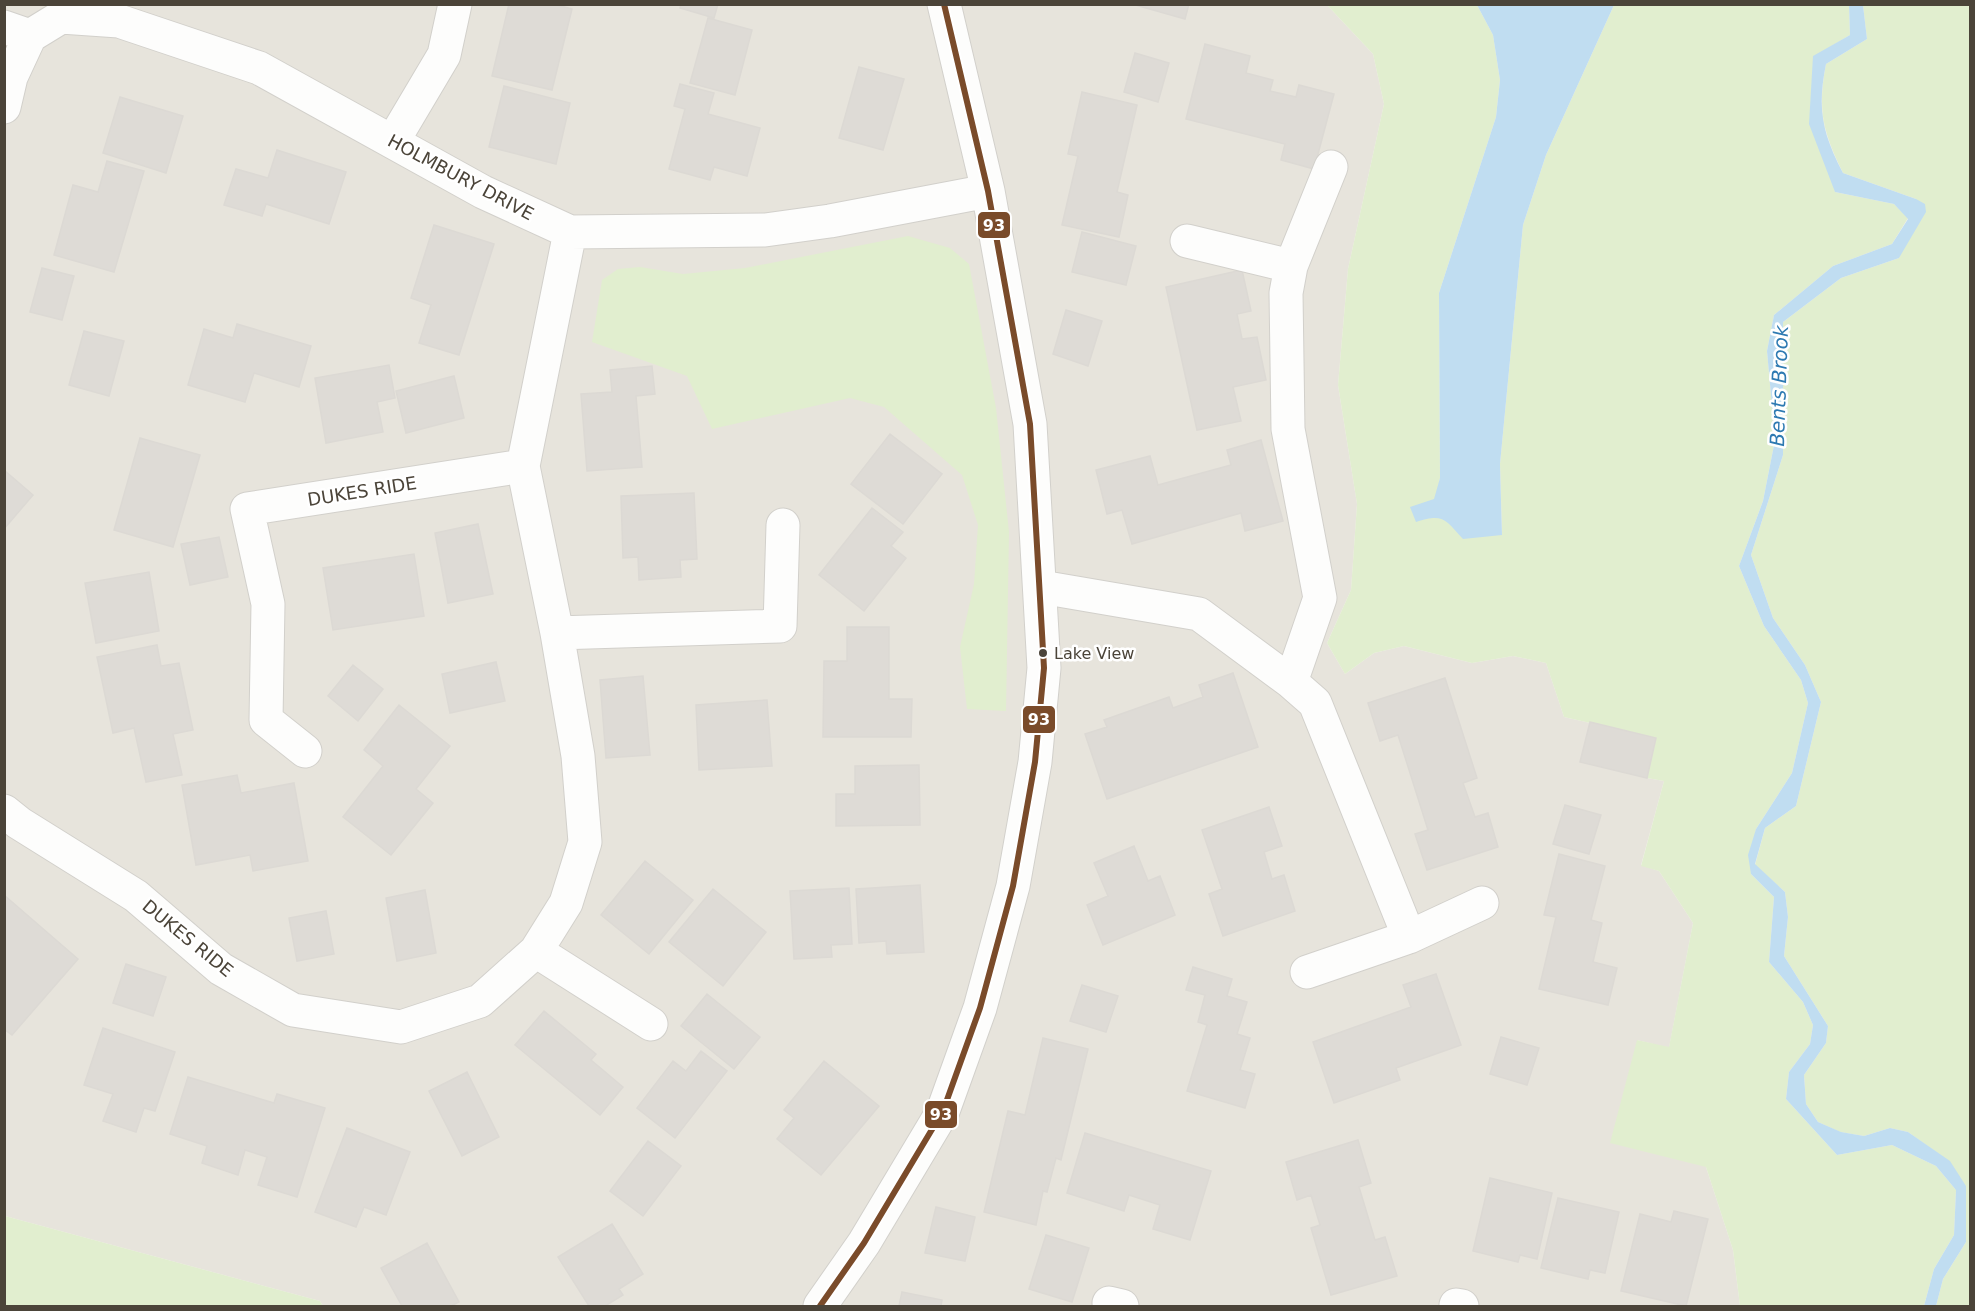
<svg xmlns="http://www.w3.org/2000/svg" width="1975" height="1311" viewBox="0 0 1975 1311" font-family="'DejaVu Sans',sans-serif">
  <rect width="100%" height="100%" fill="#f4f2ee"/>
  <path fill="#e7e4dc" d="M4 5H1327L1373 54 1384 104 1348 269 1338 385 1357 504 1351 590 1327 643 1345 674 1374 653 1404 646 1472 663 1513 656 1546 663 1564 717 1656 738 1647 778 1664 781 1641 865 1659 871 1693 923 1669 1048 1637 1040 1706 1167 1733 1250 1740 1306H323L320 1301 5 1216Z"/>
  <path fill="#e1eecf" d="M1327 5H1477L1493 35 1500 80 1496 117 1439 293 1440 478 1433 516 1502 534 1500 464 1523 225 1546 155 1614 5H1849L1850 35 1813 57 1835 192 1894 204 1908 218 1892 244 1833 266 1774 315 1767 351 1775 440 1763 501 1739 566 1764 626 1801 680 1808 703 1792 773 1756 829 1751 874 1774 897 1769 962 1803 1002 1813 1025 1810 1044 1789 1072 1786 1099 1837 1155 1892 1145 1936 1166 1956 1190 1954 1235 1934 1269 1924 1306H1740L1733 1250 1706 1167 1610 1143 1637 1040 1669 1047 1693 923 1659 871 1641 866 1664 781 1647 778 1656 738 1564 717 1546 663 1513 656 1472 663 1404 646 1374 653 1345 674 1327 643 1351 590 1357 504 1338 385 1348 269 1384 104 1373 54Z
    M1863 5H1970V1306H1936L1943 1279 1966 1242 1950 1162 1908 1132 1890 1128 1864 1136 1840 1132 1818 1122 1806 1104 1804 1075 1826 1043 1828 1026 1784 956 1788 917 1785 892 1755 865 1765 828 1796 806 1821 702 1805 665 1773 618 1751 555 1783 455V322L1841 278 1899 258 1916 199 1843 173C1823 132 1817 110 1826 64L1867 39Z
    M908 236 950 248 969 264 996 408 1009 532 1006 711 967 709 960 647 974 584 978 525 962 475 884 407 850 398 712 429 687 376 592 342 602 280 618 269 640 267 683 274 745 268Z
    M5 1216 320 1301 323 1306H5Z"/>
  <path fill="#c0ddf1" d="M1477 5H1614L1546 155 1523 225 1500 464 1502 535 1463 539C1445 519 1443 513 1416 522L1410 507 1434 499 1440 478 1439 293 1496 117 1500 80 1493 35Z
    M1849 5H1863L1867 39 1826 64C1817 109 1822 132 1843 173L1916 199 1925 204 1926 212 1899 258 1841 278 1783 322V455L1751 555 1773 618 1805 665 1821 702 1796 806 1765 828 1755 864 1785 892 1788 917 1784 956 1828 1026 1826 1043 1804 1075 1806 1104 1818 1122 1841 1132 1864 1136 1890 1128 1908 1132 1950 1161 1966 1186V1242L1943 1279 1936 1306H1924L1934 1269 1954 1235 1956 1190 1936 1166 1892 1145 1837 1155 1786 1099 1789 1072 1810 1044 1813 1025 1803 1002 1769 962 1774 897 1751 874 1748 855 1756 829 1792 773 1808 703 1801 680 1764 626 1739 566 1763 501 1775 440 1767 351 1774 315 1833 266 1892 244 1908 219 1894 204 1835 192 1809 124 1813 56 1850 35Z"/>
  <path fill="#dedbd6" stroke="#dcd9d4" stroke-width="1.5" d="M509 4H554L572 9 552 90 492 76Z
    M681 4H718L714 18 680 8Z
    M1132 4H1189L1185 19Z
    M708 18 752 30 735 95 690 83Z
    M1205 44 1250 56 1246 73 1273 80 1270 91 1296 97 1299 85 1334 94 1314 169 1281 160 1285 144 1186 119Z
    M1135 53 1169 63 1158 102 1124 92Z
    M859 67 904 79 883 150 839 138Z
    M680 84 714 93 708 114 760 128 747 176 714 167 710 180 669 169 685 109 674 106Z
    M504 86 570 103 556 164 489 147Z
    M1082 92 1137 105 1117 192 1128 195 1119 237 1062 225 1078 156 1068 154Z
    M120 97 183 116 166 173 103 153Z
    M277 150 346 172 329 224 266 204 262 216 224 205 236 169 268 178Z
    M107 161 144 171 114 272 54 255 73 185 98 192Z
    M434 225 494 244 459 355 419 343 431 305 411 298Z
    M1082 232 1136 246 1126 285 1072 272Z
    M42 268 74 276 62 320 30 312Z
    M1242 270 1251 311 1237 314 1242 339 1257 337 1266 380 1233 387 1241 421 1197 430 1166 287Z
    M1066 310 1102 321 1088 366 1053 354Z
    M237 324 311 346 299 387 254 373 245 402 188 385 204 329 233 338Z
    M84 331 124 341 109 396 69 385Z
    M389 365 395 398 377 402 383 432 326 443 315 378Z
    M652 366 655 394 636 396 642 467 587 471 581 394 612 392 610 370Z
    M454 376 464 418 406 433 396 391Z
    M890 434 942 474 903 524 851 484Z
    M140 438 200 455 173 547 114 530Z
    M1261 440 1283 521 1245 531 1241 513 1132 544 1122 510 1107 514 1096 470 1150 456 1158 485 1231 465 1227 450Z
    M4 470 33 495 4 529Z
    M694 493 697 559 680 560 681 577 639 580 638 557 623 558 621 496Z
    M872 508 903 532 891 546 906 558 864 611 819 575Z
    M478 524 493 594 448 603 435 533Z
    M219 537 228 577 190 585 181 544Z
    M414 554 424 616 333 630 323 568Z
    M149 572 159 631 96 643 85 583Z
    M847 627H889V699H912L911 737H823L824 661H847Z
    M157 645 161 666 179 663 193 730 173 734 182 775 146 782 134 728 113 733 97 657Z
    M496 662 505 701 450 713 442 674Z
    M353 665 383 689 358 721 328 696Z
    M1233 673 1258 747 1107 799 1085 734 1107 727 1104 720 1169 697 1173 708 1203 697 1199 685Z
    M643 676 650 755 606 758 600 680Z
    M1445 678 1477 778 1463 783 1475 817 1488 813 1498 847 1427 870 1415 834 1428 830 1398 735 1380 741 1368 703Z
    M767 700 772 766 699 770 696 705Z
    M399 705 450 746 416 789 433 803 391 855 343 817 383 766 364 750Z
    M1590 722 1656 738 1647 778 1580 762Z
    M919 765 920 825 836 826V794H855V766Z
    M237 775 241 793 294 783 308 861 253 871 250 855 196 865 182 785Z
    M1565 805 1601 815 1589 854 1553 844Z
    M1269 807 1282 846 1264 852 1272 879 1284 875 1295 911 1223 936 1209 894 1222 889 1202 830Z
    M1134 846 1148 881 1160 876 1175 915 1103 945 1087 905 1108 896 1094 863Z
    M1559 854 1605 866 1591 920 1602 923 1593 962 1617 968 1608 1005 1539 989 1556 917 1544 915Z
    M645 861 693 900 649 954 601 915Z
    M920 885 924 952 887 954 886 941 859 943 856 889Z
    M849 888 852 944 831 945 832 957 794 959 790 891Z
    M713 889 766 932 723 986 669 942Z
    M425 890 436 953 397 961 386 898Z
    M4 895 78 959 12 1035 4 1029Z
    M326 911 334 954 297 961 289 918Z
    M126 964 166 977 153 1016 113 1003Z
    M1193 967 1232 979 1227 996 1247 1002 1237 1034 1250 1038 1240 1070 1255 1074 1245 1108 1187 1091 1207 1025 1198 1022 1205 995 1186 990Z
    M1436 974 1461 1045 1396 1068 1400 1080 1334 1103 1313 1042 1411 1007 1403 985Z
    M1082 985 1118 996 1106 1032 1070 1021Z
    M707 994 760 1037 734 1069 681 1026Z
    M544 1011 596 1054 591 1060 623 1087 600 1115 515 1045Z
    M103 1028 175 1052 155 1111 144 1108 136 1132 103 1121 113 1094 84 1085Z
    M1501 1037 1539 1048 1527 1085 1490 1074Z
    M1043 1038 1088 1049 1061 1160 1056 1158 1047 1192 1043 1191 1036 1225 984 1212 1008 1111 1025 1115Z
    M701 1051 727 1071 675 1138 637 1108 673 1061 686 1071Z
    M824 1061 879 1106 821 1175 777 1139 794 1118 784 1110Z
    M467 1072 499 1137 462 1156 429 1091Z
    M188 1077 274 1103 277 1094 325 1108 297 1197 258 1185 267 1157 245 1150 238 1175 202 1163 207 1146 170 1134Z
    M347 1128 410 1152 386 1215 364 1207 356 1227 315 1212Z
    M1085 1133 1211 1171 1190 1240 1153 1229 1160 1205 1129 1195 1124 1211 1067 1193Z
    M1358 1140 1371 1183 1359 1187 1375 1240 1385 1237 1397 1276 1331 1295 1311 1228 1320 1225 1311 1195 1297 1200 1286 1162Z
    M648 1141 681 1166 643 1216 610 1191Z
    M1490 1178 1552 1193 1537 1259 1520 1255 1518 1262 1473 1251Z
    M1558 1198 1619 1212 1605 1273 1590 1270 1588 1279 1541 1268Z
    M936 1207 975 1217 965 1261 925 1253Z
    M1674 1211 1708 1219 1686 1306 1621 1291 1640 1214 1671 1222Z
    M612 1224 643 1274 619 1289 623 1295 605 1306H589L558 1257Z
    M1046 1235 1089 1248 1072 1302 1029 1289Z
    M427 1243 459 1302 451 1306H402L381 1268Z
    M902 1292 942 1300 941 1306H899Z"/>
  <g fill="none" stroke-linecap="round" stroke-linejoin="round">
    <g stroke="#d2d0cb" stroke-width="35">
      <path id="minor" d="M4 27 30 36 61 17 119 21 259 68 483 192 570 232 765 230 830 221 988 191
        M4 107 11 77 30 36
        M393 141 444 55 455 4
        M1187 241 1291 266 1286 293 1288 429 1320 598 1291 682 1315 703 1409 937 1307 972
        M1291 266 1331 167
        M1041 587 1199 614 1291 682
        M557 633 780 626 783 525
        M305 751 266 720 268 604 247 509 523 466
        M4 811 19 823 136 896 221 969 293 1010 401 1027 480 1001 536 951 566 903 585 842 578 756 557 633 523 466 570 232
        M1409 937 1482 903
        M536 951 651 1024
        M1109 1303 1122 1306
        M1456 1305 1462 1306
        M820 1306 864 1243 943 1111 980 1008 1013 886 1035 762 1044 668 1030 424 988 191 944 4"/>
    </g>
    <use href="#minor" stroke="#fdfdfc" stroke-width="33"/>
    <g stroke="#fff" stroke-width="10">
      <path id="bus-1" d="M820 1306 864 1243 943 1111 980 1008 1013 886 1035 762 1044 668 1030 424 988 191 944 4"/>
    </g>
    <use href="#bus-1" stroke="#7a4b2a" stroke-width="6"/>
  </g>
  <circle fill="#4b4439" stroke="#fff" stroke-width="2" cx="1043" cy="653" r="5"/>
  <g text-anchor="middle" dominant-baseline="central" stroke-width="5" stroke-linejoin="round" paint-order="stroke">
    <g font-size="16" fill="#4b4439" stroke="#fff" text-anchor="start">
      <text x="1054" y="653">Lake View</text>
    </g>
    <g font-size="18" fill="#4b4439" stroke="#fff">
      <text transform="translate(461 177) rotate(28)">HOLMBURY DRIVE</text>
      <text transform="translate(362 491) rotate(-9)">DUKES RIDE</text>
      <text transform="translate(188 938) rotate(39)">DUKES RIDE</text>
    </g>
    <g font-size="20" font-style="italic" fill="#2e7ab2" stroke="#fff">
      <text transform="translate(1779 386) rotate(-88)">Bents Brook</text>
    </g>
  </g>
  <g stroke="#fff" stroke-width="2">
    <rect x="977" y="211" width="34" height="28" rx="6" fill="#7a4b2a"/>
    <rect x="1022" y="705" width="34" height="29" rx="6" fill="#7a4b2a"/>
    <rect x="924" y="1100" width="34" height="29" rx="6" fill="#7a4b2a"/>
  </g>
  <g font-size="16" text-anchor="middle" font-weight="bold" fill="#fff">
    <text x="994" y="231">93</text>
    <text x="1039" y="725">93</text>
    <text x="941" y="1120">93</text>
  </g>
  <rect width="1975" height="1311" fill="none" stroke="#4b4439" stroke-width="12"/>
</svg>
